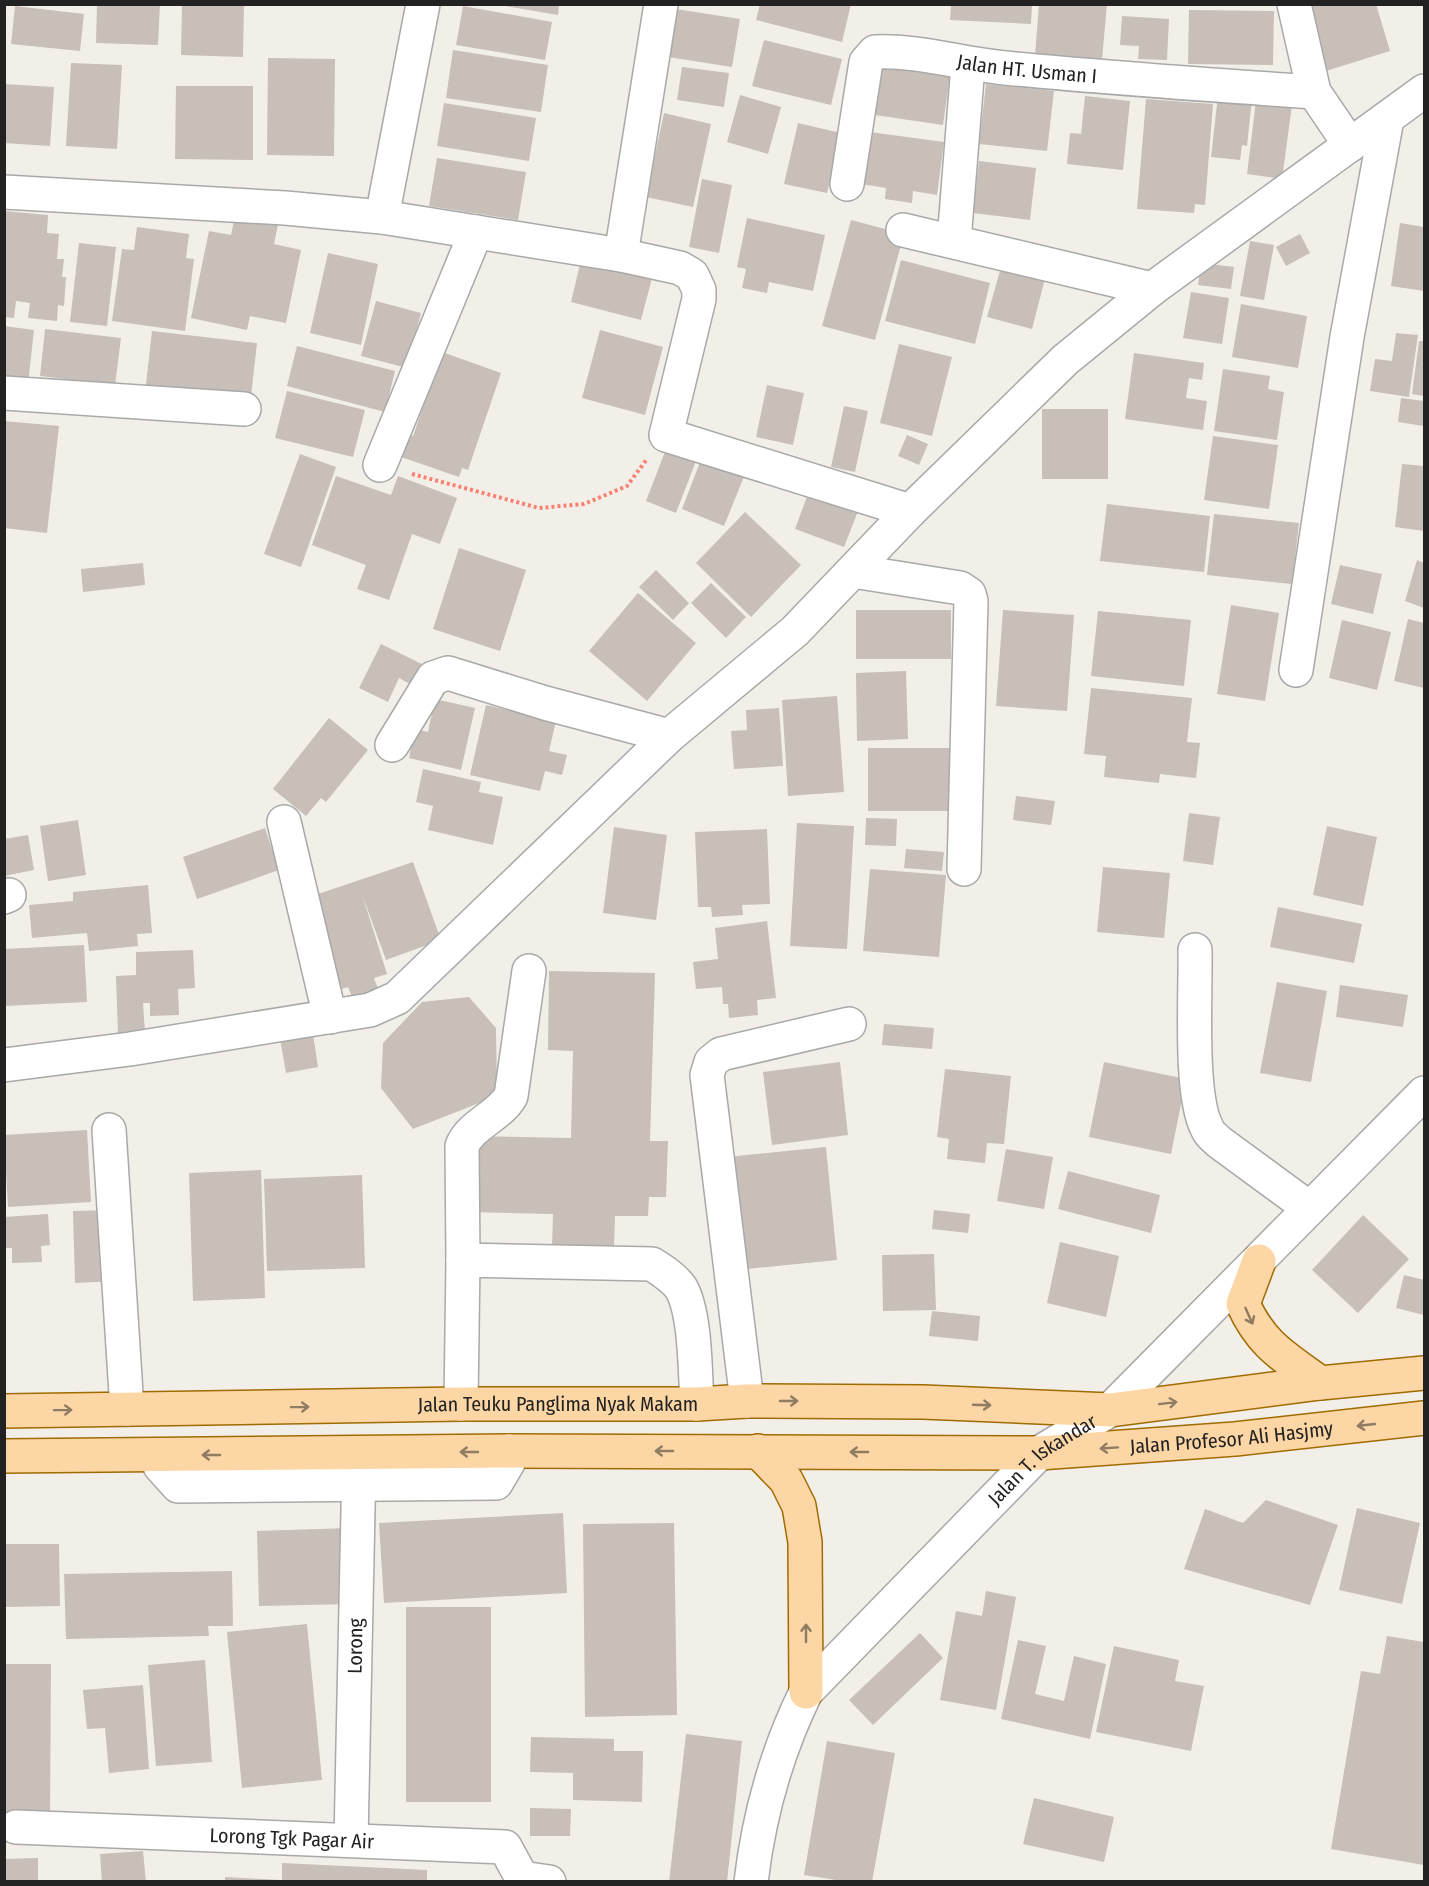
<svg xmlns="http://www.w3.org/2000/svg" width="1429" height="1886" viewBox="0 0 1429 1886" font-family="'Fira Sans Condensed',sans-serif">
  <rect width="100%" height="100%" fill="#f2efe9"/>
  <path fill="#c7bfb8" d="M97 4H160L158 45 96 43Z
    M182 4H244L243 57 181 55Z
    M494 4H559L558 15Z
    M760 4H851L842 42 756 20Z
    M1039 4H1107L1102 60 1035 55Z
    M1305 4H1376L1390 51 1326 71Z
    M951 5H1032L1031 24 950 20Z
    M15 6 84 14 80 51 11 44Z
    M463 6 552 22 545 60 456 45Z
    M676 9 740 19 732 67 668 57Z
    M1189 10 1274 11 1273 65 1188 64Z
    M1122 16 1169 19 1167 60 1138 59 1139 46 1120 45Z
    M764 40 842 59 831 105 752 86Z
    M453 50 548 65 541 112 446 98Z
    M268 58 335 59 334 156 267 155Z
    M71 63 122 65 117 149 66 146Z
    M875 64 950 75 943 125 868 114Z
    M682 67 729 73 724 107 677 100Z
    M4 84 54 87 50 146 4 143Z
    M986 84 1054 91 1047 151 979 144Z
    M176 86H253V160L175 159Z
    M740 95 781 107 768 154 727 142Z
    M1218 95 1252 99 1247 146 1242 145 1240 160 1211 157Z
    M1085 96 1130 101 1123 170 1067 164 1070 133 1081 134Z
    M1146 99 1213 104 1205 205 1195 204 1194 213 1137 209Z
    M1256 101 1292 105 1282 179 1247 174Z
    M444 103 536 118 529 161 437 146Z
    M664 113 711 124 693 207 646 197Z
    M798 123 841 133 827 193 784 184Z
    M862 131 944 142 937 195 913 191 912 203 885 199 886 188 855 183Z
    M437 158 526 172 518 220 429 206Z
    M979 161 1036 168 1030 220 973 213Z
    M702 179 732 185 719 253 689 247Z
    M4 211 48 215 47 233 59 234 57 259H64L62 277H66L64 306 58 305 57 321 28 318 30 303 16 301 14 318 4 317Z
    M235 216 278 224 274 244 301 250 286 323 250 316 247 330 191 318 209 231 231 235Z
    M747 218 825 235 813 291 769 282 767 293 742 288 746 269 737 267Z
    M851 220 904 234 875 340 822 326Z
    M1400 223 1424 227V291L1391 286Z
    M137 227 189 234 186 258 194 259 185 331 112 321 122 249 134 250Z
    M1300 234 1310 253 1286 266 1276 247Z
    M1250 241 1274 245 1264 300 1240 296Z
    M79 243 116 247 107 326 70 322Z
    M328 253 378 264 361 345 310 333Z
    M581 260 652 278 641 320 571 302Z
    M901 260 990 283 975 344 885 321Z
    M1003 260 1047 271 1032 329 987 317Z
    M1201 263 1234 267 1231 289 1198 285Z
    M1191 292 1229 298 1222 344 1183 338Z
    M376 301 421 313 407 368 361 356Z
    M1241 304 1307 316 1298 368 1232 357Z
    M4 326 34 330 28 384 4 382Z
    M45 329 121 338 115 385 40 376Z
    M600 330 663 347 645 415 582 398Z
    M152 331 257 343 250 405 145 393Z
    M1396 333 1418 335 1409 397 1370 391 1375 359 1392 361Z
    M1419 341H1424V396L1412 394Z
    M899 344 952 357 932 436 880 423Z
    M297 346 395 371 385 412 287 386Z
    M442 352 501 373 468 470 462 468 459 477 401 457 409 435 413 436Z
    M1134 353 1204 363 1202 380 1189 378 1186 398 1207 401 1203 430 1125 419Z
    M1223 369 1270 376 1268 389 1284 392 1277 440 1214 431Z
    M767 385 804 393 793 445 756 437Z
    M287 391 365 410 353 457 275 438Z
    M1401 398 1424 401V426L1398 422Z
    M844 406 868 411 855 472 831 467Z
    M1042 409H1108V479H1042Z
    M4 421 59 426 47 533 4 528Z
    M907 435 928 444 919 465 898 456Z
    M1213 436 1278 445 1269 509 1204 500Z
    M666 449 696 461 676 513 646 501Z
    M300 454 336 467 301 567 264 554Z
    M702 457 745 474 724 526 682 509Z
    M1402 464 1424 466V531L1395 527Z
    M336 476 391 495 398 476 457 498 440 544 412 534 389 600 357 589 366 565 312 545Z
    M812 483 862 501 844 547 795 529Z
    M1107 504 1210 516 1204 572 1100 561Z
    M745 512 801 565 751 617 696 563Z
    M1214 514 1299 523 1292 584 1207 575Z
    M459 548 526 570 500 651 433 629Z
    M1417 560 1424 563V608L1405 601Z
    M143 563 145 585 83 592 81 569Z
    M1340 565 1382 574 1373 614 1331 604Z
    M656 570 689 603 673 620 639 587Z
    M711 583 746 617 726 638 691 603Z
    M638 593 696 643 647 701 589 651Z
    M1231 605 1279 613 1265 701 1217 694Z
    M856 610H951V659H856Z
    M1003 610 1074 615 1067 711 996 706Z
    M1098 611 1191 620 1184 686 1091 676Z
    M1408 619 1424 623V688L1394 681Z
    M1342 620 1391 632 1377 690 1329 678Z
    M381 644 422 664 412 685 399 678 388 702 359 688Z
    M906 671 908 739 857 741 856 673Z
    M1091 688 1192 698 1187 742 1200 743 1196 778 1160 774 1159 783 1104 777 1106 756 1084 754Z
    M837 696 844 792 788 796 782 700Z
    M435 699 475 708 461 770 409 758 415 729 428 732Z
    M486 705 556 721 549 751 567 755 562 775 545 771 540 791 470 775Z
    M779 708 783 766 734 769 731 731 747 730 746 710Z
    M329 718 368 750 326 802 321 798 306 816 273 789Z
    M868 748H950V811H868Z
    M423 769 481 782 479 792 503 797 493 845 428 830 433 806 416 802Z
    M1016 796 1055 801 1051 825 1013 820Z
    M1189 813 1220 817 1213 865 1183 861Z
    M866 818 897 819 896 846 865 845Z
    M78 820 86 875 48 881 40 826Z
    M797 823 854 826 847 949 790 946Z
    M1327 826 1377 837 1363 906 1313 895Z
    M614 827 667 835 656 920 603 913Z
    M265 828 279 870 197 899 183 857Z
    M767 829 770 904 742 905 743 915 712 917 711 907H698L695 832Z
    M28 835 34 870 4 876V839Z
    M906 849 944 852 942 871 904 868Z
    M413 862 441 940 386 960 362 894 387 974 374 978 378 989 352 997 348 987 342 989 312 896Z
    M1103 867 1170 873 1164 938 1097 932Z
    M870 869 946 875 939 957 863 951Z
    M148 885 152 933 137 934 138 946 89 951 87 933 32 938 29 905 73 901V892Z
    M1278 907 1362 924 1354 963 1270 947Z
    M767 921 776 998 757 1000 758 1015 729 1018 728 1004H723L722 987 696 989 693 962 718 959 715 928Z
    M84 945 87 1002 4 1006V949Z
    M193 950 195 988 178 989 179 1015 150 1016V1003H143L145 1033 118 1034 116 976 136 975V952Z
    M549 971 655 973 650 1141H668L666 1197H649L648 1216H615L614 1247 552 1246 553 1214 468 1212 470 1136 571 1138 573 1051 548 1050Z
    M1277 982 1327 991 1311 1082 1260 1073Z
    M1340 985 1408 995 1403 1027 1336 1017Z
    M469 997 496 1028 497 1096 413 1129 381 1088 383 1043 422 1002Z
    M311 1021 318 1067 286 1073 278 1027Z
    M884 1024 934 1028 932 1049 882 1045Z
    M840 1062 848 1135 772 1145 763 1072Z
    M1104 1062 1186 1079 1171 1154 1089 1137Z
    M945 1069 1011 1076 1004 1144 987 1143 985 1163 947 1159 949 1139 937 1137Z
    M87 1130 91 1202 8 1207 4 1135Z
    M826 1147 837 1260 737 1270 727 1157Z
    M1006 1149 1053 1157 1044 1209 997 1201Z
    M261 1170 265 1298 193 1301 189 1173Z
    M1068 1171 1160 1195 1151 1233 1058 1209Z
    M362 1175 365 1268 267 1271 264 1179Z
    M115 1210 117 1281 75 1283 73 1211Z
    M934 1210 970 1214 968 1233 932 1229Z
    M48 1214 50 1245 41 1246 42 1262 12 1263V1248H4V1217Z
    M1363 1215 1409 1259 1358 1313 1312 1270Z
    M1060 1242 1119 1256 1106 1317 1047 1303Z
    M934 1254 936 1310 883 1311 882 1255Z
    M1404 1275 1424 1280V1315L1396 1308Z
    M932 1311 980 1316 978 1341 929 1336Z
    M1266 1500 1338 1525 1310 1605 1184 1569 1205 1509 1243 1523Z
    M1357 1508 1420 1523 1402 1604 1339 1590Z
    M563 1513 567 1593 384 1603 379 1523Z
    M674 1523 677 1715 585 1717 583 1524Z
    M350 1528 352 1604 259 1606 257 1531Z
    M6 1544H59L60 1606 6 1607Z
    M232 1571 233 1626H208L209 1636 66 1639 64 1574Z
    M986 1591 1016 1597 996 1710 940 1700 956 1611 982 1616Z
    M406 1607H491V1802H406Z
    M307 1624 322 1780 242 1788 227 1632Z
    M920 1633 943 1658 873 1725 849 1700Z
    M1387 1636 1424 1642V1865L1331 1849 1361 1671 1380 1674Z
    M1018 1640 1046 1646 1035 1694 1064 1701 1074 1656 1106 1664 1090 1739 1001 1719Z
    M1114 1646 1179 1660 1175 1681 1204 1686 1191 1751 1096 1732Z
    M205 1660 212 1762 156 1766 148 1665Z
    M4 1664H51L50 1822H4Z
    M143 1685 149 1769 109 1773 105 1728 87 1729 83 1690Z
    M686 1734 742 1741 727 1882H669Z
    M531 1737 614 1739V1751H643L642 1802 573 1800V1773L530 1772Z
    M827 1741 895 1753 872 1882H849L804 1875Z
    M1034 1798 1114 1817 1104 1862 1023 1844Z
    M530 1808 571 1809 570 1836H530Z
    M143 1851 146 1882H102L100 1854Z
    M38 1858V1882H4V1859Z
    M282 1863 427 1870V1882H282Z
    M225 1877 280 1880V1882H225Z"/>
  <g fill="none" stroke-linecap="round" stroke-linejoin="round">
    <g stroke="#a9a9a9" stroke-width="36">
      <g id="minor">
        <path d="M1294 4 1314 92 1350 145"/>
        <path id="s1" d="M847 184 866 62 875 52C916 50 963 64 1005 68 1108 78 1211 85 1314 92"/>
        <path d="M4 192 285 208 382 217 476 232 621 255 680 268 692 275 699 290V299L666 435 910 511"/>
        <path d="M382 217 423 4"/>
        <path d="M903 230 1152 289"/>
        <path d="M954 241 968 65"/>
        <path d="M621 255 661 4"/>
        <path d="M4 393 244 409"/>
        <path d="M380 465 476 232"/>
        <path d="M853 571 960 588 969 594 971 601 964 869"/>
        <path d="M1296 670 1347 337 1387 119"/>
        <path d="M392 745 433 678 448 673 545 703 669 736"/>
        <path d="M284 822 330 1017"/>
        <path d="M4 897 9 895"/>
        <path d="M1195 950C1196 991 1189 1095 1207 1128 1209 1134 1215 1138 1219 1142L1309 1208"/>
        <path d="M4 1065 130 1049 370 1010 397 998 669 736 795 631 910 511 1065 360 1152 289 1424 91"/>
        <path d="M109 1130 127 1409"/>
        <path d="M463 1260 462 1146C471 1124 499 1117 511 1096L529 971"/>
        <path d="M747 1401 707 1075 711 1062 721 1054 849 1024"/>
        <path d="M461 1404 463 1260 652 1264C663 1271 674 1278 681 1288 696 1314 695 1374 697 1404"/>
        <path d="M160 1455V1466L178 1486 496 1483 509 1461V1451"/>
        <path id="s2" d="M16 1827 505 1847 522 1878 549 1882"/>
        <path id="s3" d="M351 1840 359 1463"/>
        <path id="s4" d="M751 1882C759 1814 776 1753 806 1692L1039 1453 1110 1410 1424 1093"/>
      </g>
    </g>
    <g stroke="#a06b00" stroke-width="36">
      <g id="major">
        <path d="M1259 1261 1243 1304C1262 1346 1285 1357 1320 1383"/>
        <path id="s5" d="M4 1411 461 1404H697L747 1401 923 1402 1110 1410 1320 1383 1424 1373"/>
        <path d="M758 1451 786 1480 799 1506 805 1542 806 1692"/>
        <path id="s6" d="M4 1456 509 1451 1039 1453 1235 1439 1424 1418"/>
      </g>
    </g>
    <path stroke="#fa8072" stroke-width="4" stroke-dasharray="3 3" stroke-linecap="butt" d="M412 474 539 508 584 504 627 486 647 459"/>
    <use href="#minor" stroke="#fff" stroke-width="33"/>
    <use href="#major" stroke="#fcd6a4" stroke-width="33"/>
  </g>
  <defs><path id="oneway-shaft" d="M-6 0H5M1.5-3L5.5 0L1.5 3" fill="none" stroke-width="1.6" stroke-linecap="round" stroke-linejoin="round" transform="scale(1.5)"/></defs>
  <g stroke="#8f7c63">
    <use href="#oneway-shaft" transform="translate(1249 1316) rotate(66)"/>
    <use href="#oneway-shaft" transform="translate(789 1401)"/>
    <use href="#oneway-shaft" transform="translate(1168 1403) rotate(-7)"/>
    <use href="#oneway-shaft" transform="translate(982 1405) rotate(2)"/>
    <use href="#oneway-shaft" transform="translate(300 1407) rotate(-1)"/>
    <use href="#oneway-shaft" transform="translate(63 1410) rotate(-1)"/>
    <use href="#oneway-shaft" transform="translate(1366 1425) rotate(174)"/>
    <use href="#oneway-shaft" transform="translate(1109 1448) rotate(176)"/>
    <use href="#oneway-shaft" transform="translate(664 1451) rotate(180)"/>
    <use href="#oneway-shaft" transform="translate(469 1452) rotate(180)"/>
    <use href="#oneway-shaft" transform="translate(859 1452) rotate(-180)"/>
    <use href="#oneway-shaft" transform="translate(211 1455) rotate(180)"/>
    <use href="#oneway-shaft" transform="translate(806 1633) rotate(-90)"/>
  </g>
  <g text-anchor="middle" dominant-baseline="central" stroke-width="5" stroke-linejoin="round" paint-order="stroke">
    <g font-size="20" fill="#222" stroke="#fff">
      <text stroke="none"><textPath href="#s1" startOffset="290">Jalan HT. Usman I</textPath></text>
      <text stroke="none"><textPath href="#s5" startOffset="554">Jalan Teuku Panglima Nyak Makam</textPath></text>
      <text stroke="none"><textPath href="#s6" startOffset="1228">Jalan Profesor Ali Hasjmy</textPath></text>
      <text stroke="none"><textPath href="#s4" startOffset="531">Jalan T. Iskandar</textPath></text>
      <text stroke="none"><textPath href="#s3" startOffset="194">Lorong</textPath></text>
      <text stroke="none"><textPath href="#s2" startOffset="276">Lorong Tgk Pagar Air</textPath></text>
    </g>
  </g>
  <rect width="1429" height="1886" fill="none" stroke="#222222" stroke-width="12"/>
</svg>
